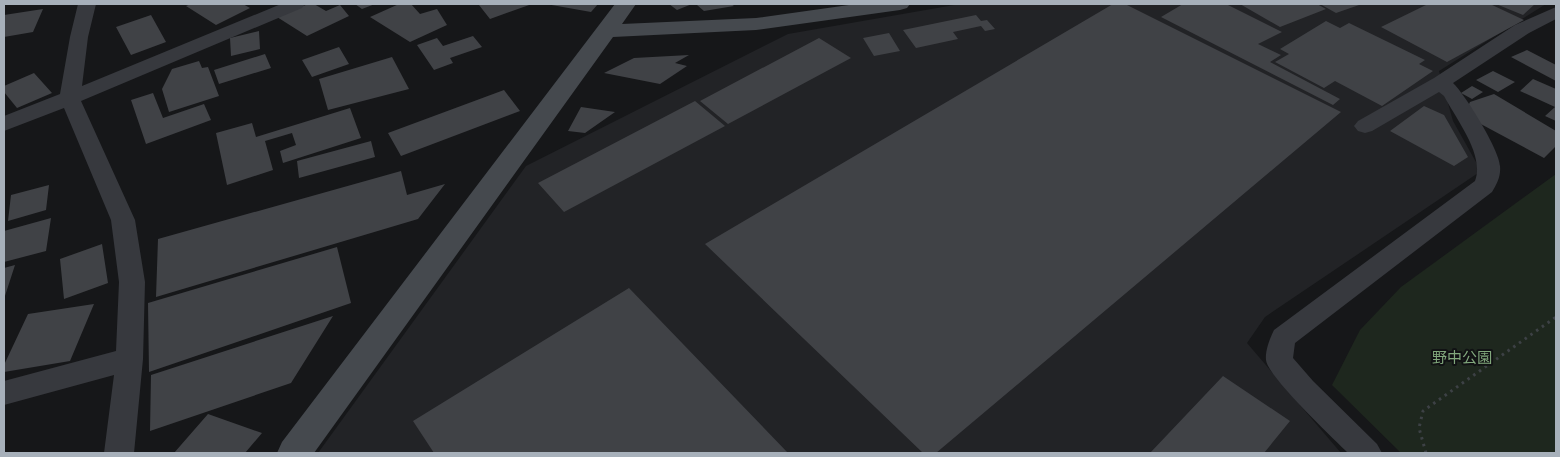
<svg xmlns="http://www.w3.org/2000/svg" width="1560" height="457" viewBox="0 0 1560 457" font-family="'Sofia Sans Condensed','Noto Sans JP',sans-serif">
  <rect width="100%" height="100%" fill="#161719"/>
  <path fill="#222326" d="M960 4H1546L1439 71 1453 121 1481 171 1265 317 1247 343 1341 453H318L526 166 788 34Z"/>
  <path fill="#1e271e" d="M1556 174V453H1401L1332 385 1360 330 1401 287Z"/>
  <path fill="#404246" d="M191 4H243L250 8 216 25 186 6Z
    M308 4H314L326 11 340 5 349 16 307 36 277 17Z
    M355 4H375L362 9Z
    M399 4H411L420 14 437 9 447 25 410 42 370 17Z
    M484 4H532L490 19 479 5Z
    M546 4H598L591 12Z
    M669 4H692L677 10Z
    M700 4H731L734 6 704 11 697 5Z
    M1113 4H1125L1341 112 936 453H923L705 244Z
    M1183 4H1226L1282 32 1258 44 1281 55 1270 62 1340 99 1333 105 1161 17Z
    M1240 4H1317L1326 9 1280 27Z
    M1320 4H1362L1336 13Z
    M1428 4H1490L1524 20 1447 62 1381 27Z
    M1496 4H1535L1523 15Z
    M43 9 33 32 4 37V15Z
    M151 15 166 42 131 55 116 27Z
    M976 15 981 21 987 20 995 29 985 31 981 26 953 32 958 39 916 48 903 30Z
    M1326 21 1340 28 1349 23 1425 60 1419 64 1433 71 1382 106 1335 81 1324 88 1275 62 1289 54 1280 49Z
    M259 31 260 49 231 56 230 38Z
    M889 33 900 51 874 56 863 38Z
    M473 36 482 47 450 58 453 63 434 70 417 45 437 38 443 46Z
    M819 38 851 58 728 124 700 101Z
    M339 47 349 64 312 77 302 60Z
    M1527 50 1556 65V81L1511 57Z
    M265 54 271 68 219 84 214 70Z
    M689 55 675 63 687 66 660 84 604 73 634 58Z
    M392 57 409 89 328 110 319 79Z
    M199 61 202 68 208 67 219 96 169 112 162 89 172 69Z
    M1493 71 1515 82 1498 92 1476 80Z
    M34 73 52 93 17 108 4 92V86Z
    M1533 79 1556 89V121L1545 116 1555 107 1520 91Z
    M1472 86 1483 92 1472 99 1461 93Z
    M504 90 520 111 401 156 388 133Z
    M153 93 163 118 204 104 211 120 146 144 131 100Z
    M1494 94 1556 131V146L1544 158 1464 115 1470 102Z
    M695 101 725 126 564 212 538 183Z
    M1424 106 1444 115 1468 157 1454 166 1390 131Z
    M581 107 615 112 585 133 568 131Z
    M350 108 361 138 283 163 280 151 296 145 292 133 265 141 273 170 227 185 216 133 252 123 256 137Z
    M371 141 375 157 299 178 297 161Z
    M401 171 407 195 445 184 418 219 156 297 158 239Z
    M49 185 46 210 8 221 11 195Z
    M51 218 46 251 4 262V231Z
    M102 244 108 283 64 299 60 259Z
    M337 247 351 303 149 372 148 303Z
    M15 265 4 299V268Z
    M629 288 788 453H434L413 421Z
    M94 304 70 361 4 372V365L28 314Z
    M333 316 291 383 150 431 151 375Z
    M1223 376 1290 421 1264 453H1150Z
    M208 414 262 433 245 453H174Z"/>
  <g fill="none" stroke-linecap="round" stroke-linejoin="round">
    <path stroke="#3d4145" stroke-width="3" stroke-dasharray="2.5 4.5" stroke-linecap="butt" d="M1426 453 1419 428 1423 411 1556 317"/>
    <path fill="#37393e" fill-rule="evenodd" d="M78 4H96L88 37 82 86 281 4H305L302 8 81 101 135 220 145 282 143 359 134 453H104L114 375 4 405V381L116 351 119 282 111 220 64 108 4 131V116L60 94 70 37Z
      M1556 7V19L1529 33 1453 83C1465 94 1500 151 1500 166 1501 176 1497 184 1492 192L1295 343 1293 358 1313 381 1377 444 1382 453H1348C1334 439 1267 376 1266 360 1265 351 1270 338 1274 330L1475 181C1485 155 1456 119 1444 96L1439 92 1372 131 1365 133 1358 131 1354 126 1358 121 1434 78 1515 25Z"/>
    <path fill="#45494e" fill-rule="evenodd" d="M615 4H636L622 24 756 18 856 4H910L907 8 900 10 756 30 613 37 314 453H277L282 442Z"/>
  </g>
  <g text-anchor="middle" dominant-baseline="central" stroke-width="4" stroke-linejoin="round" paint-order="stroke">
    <g font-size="15" fill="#81a77c" stroke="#111214">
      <text x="1462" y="358">野中公園</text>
    </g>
  </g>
  <rect width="1560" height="457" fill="none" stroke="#a7b0ba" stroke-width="10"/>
</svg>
